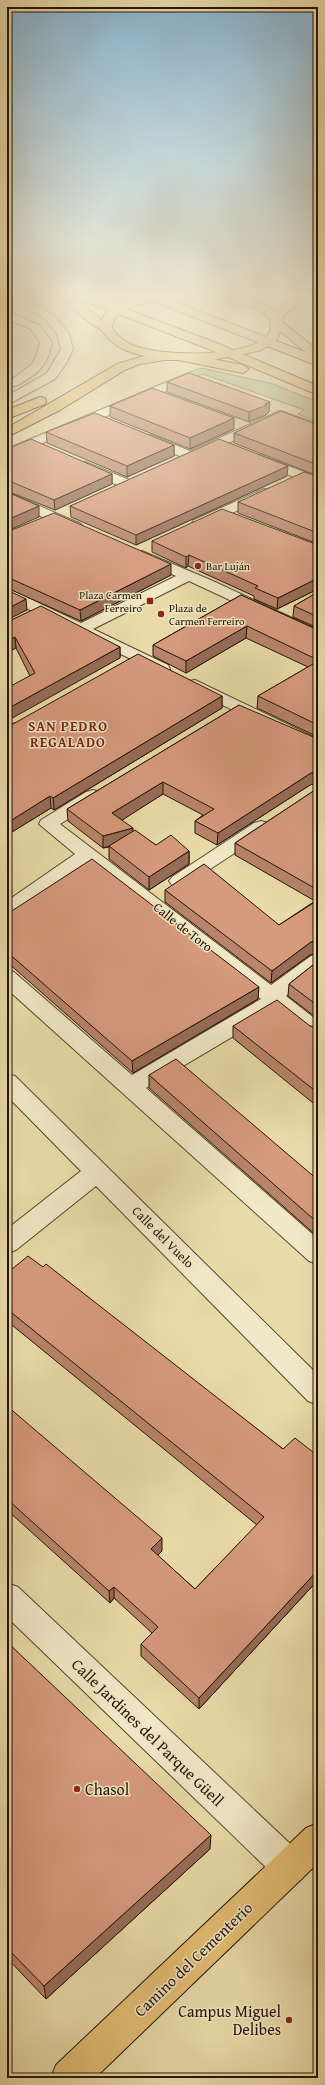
<svg xmlns="http://www.w3.org/2000/svg" width="325" height="2085" viewBox="0 0 325 2085" font-family="'Gentium Book Plus',serif">
  <rect width="100%" height="100%" fill="#e9dba9"/>
  <filter id="stains"><feTurbulence type="fractalNoise" baseFrequency=".005" numOctaves="4"/><feColorMatrix values="0 0 0 0 .2 0 0 0 0 .09 0 0 0 0 .02 0 0 0 .5 -.17"/></filter>
  <radialGradient id="worn" r=".72"><stop offset=".6" stop-color="#630" stop-opacity="0"/><stop offset="1" stop-color="#630" stop-opacity=".3"/></radialGradient>
  <path fill="#b6c088" stroke="#6d6a44" d="M202 368 273 384 318 402V422L298 414 304 410 203 374 191 378 186 373Z"/>
  <g fill="none" stroke-linecap="round" stroke-linejoin="round">
    <g stroke="#55452a" stroke-width="2">
      <path id="minor" d="M10 296H24L55 317 69 333 73 349 67 362 55 379 7 405V396L47 373 61 349 57 334 47 321Z
        M7 312 39 325 52 342C49 360 42 371 26 380 20 384 16 387 9 386L7 383 32 364 36 357 40 342 31 329 7 319Z
        M186 374 192 378 190 381 7 458V449Z
        M280 411 318 424V433L280 420 190 460 141 441 139 438 141 435H151L190 451Z
        M259 455 318 477V486L254 462 252 459 254 456Z
        M85 462 132 481 134 484 132 487H122L80 469 78 466 80 463Z
        M264 489 269 490 271 493 269 496 204 526H194L192 523 194 520Z
        M7 492 81 524 83 527 81 530H71L7 501Z
        M142 551 213 581 318 630V641L189 581 93 629 168 665 170 669 168 673 162 674 7 599V588L81 623 176 576 137 559 134 556 137 553Z
        M195 680 318 739V751L189 689 187 685 189 681Z
        M93 790 100 792 102 796 100 800 60 824 271 985 311 956 318 954V971L286 996 318 1021V1040L310 1037 276 1011 146 1088 318 1239V1264L309 1261 7 989V970L14 972 132 1075 261 999 87 864 14 915 7 916V901L75 854 39 824 41 820 86 792Z
        M261 821 268 823 270 827 268 831 186 885 179 887 172 885 169 881 172 877 254 823Z
        M7 1074 15 1076 318 1375V1405L308 1401 96 1186 16 1250 7 1253V1229L81 1171 7 1096Z
        M7 1583 18 1587 302 1855 307 1867 302 1879 290 1884 278 1879 7 1617Z"/>
    </g>
    <g stroke="#241300" stroke-width="2">
      <path id="major" d="M144 296H169L167 298C149 303 114 304 112 328 116 335 123 340 130 344 157 357 247 359 268 335 271 330 271 326 270 320 258 304 234 303 216 298L214 296C237 296 256 298 275 311 287 298 301 296 318 296V299C304 302 290 306 282 319V329L277 339 272 344 258 351 212 360H164L140 364 125 370 60 410 7 437V428L117 364 144 356C125 352 111 345 100 328 102 306 126 300 144 296Z
        M40 397 45 398 46 401 45 404 7 419V410Z
        M318 1823V1863L95 2078H51L56 2065 306 1828Z"/>
    </g>
    <g stroke="#241300" stroke-width="2">
      <path id="highway" d="M59 296H72L112 328 106 332 91 324Z
        M75 296H92L214 342 318 386V395L206 348 77 298Z
        M143 296H160L305 352 272 324 278 320 282 322 315 348 317 351 315 354 311 355 318 358V366L145 298Z
        M182 353 243 365 249 369 243 373 178 360 176 357 178 354Z"/>
    </g>
    <use href="#minor" fill="#f1e8c7" fill-rule="evenodd"/>
    <use href="#major" fill="#e4be74" fill-rule="evenodd"/>
    <use href="#highway" fill="#e4be74" fill-rule="evenodd"/>
  </g>
  <path fill="#b8846c" stroke="#241300" d="M167 382 269 412 266 414V415L249 422 167 392Z
    M110 406 234 429 190 449 110 417Z
    M318 425V476L234 443V433Z
    M46 432 174 445V456L127 477 47 443Z
    M7 449 112 474V484L55 510 7 491Z
    M287 476 136 545 71 517 70 506Z
    M318 476V544L238 513V502Z
    M7 532 171 575 81 621 7 588Z
    M152 541 318 545V589L277 609 254 599V596L188 566 186 568 152 552Z
    M318 592V628L293 617 294 606Z
    M241 595 318 630V737L257 708 258 696 308 667 246 638 186 673 153 656V645Z
    M7 622 120 647V658L30 676 16 648Z
    M222 696V708L54 810 51 808 7 835V724Z
    M239 705 310 785 217 845 195 833V821L203 815 163 794 121 820 133 831 156 845 189 851V864L149 890 109 859V847L103 848 68 821 67 809Z
    M318 788V953L310 955 271 983 165 902V890L279 925 315 901 235 855V843Z
    M7 914 258 999 133 1073 7 962Z
    M318 961V1019L288 996 289 984Z
    M233 1026H310L318 1028V1107L233 1038Z
    M149 1075 318 1180V1237L149 1088Z
    M43 1267 283 1449 318 1456V1580L199 1709 141 1656V1644L152 1633 114 1598 110 1603 7 1510V1406L162 1551 157 1555 195 1589 257 1525 7 1321V1273Z
    M7 1642 210 1849 46 1999 7 1958Z"/>
  <path fill="#966c58" stroke="#241300" d="M270 402 269 412 266 414V415L249 422V412Z
    M234 418V429L190 449V438Z
    M174 445V456L127 477V466Z
    M288 466 287 476 136 545V535Z
    M112 474V484L55 510 54 500Z
    M39 506V517L7 531V520Z
    M189 555 188 566 186 568V557Z
    M171 564V575L81 621 80 610Z
    M318 578V589L277 609 278 598Z
    M26 599 27 610 7 620V609Z
    M247 626 246 638 186 673V661Z
    M15 637 16 648 7 653V641Z
    M120 647V658L7 721V709Z
    M222 696V708L54 810 53 798Z
    M318 771V783L310 785 217 845 218 833 311 773Z
    M163 782V794L113 826 112 813Z
    M50 796 51 808 7 835V823Z
    M133 828V840L103 848V836Z
    M189 851V864L149 890V877Z
    M318 940V953L310 955 271 983 272 971 311 942Z
    M259 987 258 999 133 1073 132 1061Z
    M162 1538V1551L151 1562V1549Z
    M318 1570V1580L199 1709V1698Z
    M114 1587V1598L110 1603 109 1591Z
    M211 1835 210 1849 46 1999 44 1986Z"/>
  <path fill="#d69a7d" stroke="#241300" d="M189 373 270 402 265 404 267 405 249 412 167 382Z
    M152 388 234 418 190 438 110 406Z
    M281 411 318 425V465L234 433Z
    M95 413 174 445 127 466 46 432Z
    M31 439 112 474 54 500 7 480V449Z
    M219 439 288 466 136 535 70 506Z
    M304 472 318 476V533L238 502Z
    M7 492 39 506 7 520Z
    M222 509 318 545V578L278 598 255 588 258 586 189 555 186 557 152 541Z
    M54 513 171 564 80 610 7 577V532Z
    M7 590 26 599 7 609Z
    M318 592V617L294 606Z
    M241 595 318 630V660L247 626 186 661 153 645Z
    M41 606 120 647 7 709V688L35 673 15 637 7 641V622Z
    M138 654 222 696 53 798 50 796 7 823V724H13Z
    M318 661V725L258 696Z
    M239 705 318 739V771L311 773 218 833 195 821 214 809 163 782 112 813 133 828 103 836 67 809Z
    M318 788V890L235 843Z
    M135 830 156 845 171 835 189 851 149 877 109 846Z
    M92 859 259 987 132 1061 7 952V914Z
    M204 864 279 925 318 900V940L311 942 272 971 165 890Z
    M318 961V1006L289 984Z
    M277 1000 310 1026 318 1028V1093L233 1026Z
    M176 1059 318 1180V1223L149 1075Z
    M28 1256 43 1267 46 1264 283 1449 295 1438 318 1456V1570L199 1698 141 1644 158 1627 114 1587 109 1591 7 1499V1406L162 1538 151 1549 195 1589 264 1517 7 1309V1296L9 1294 7 1293V1273Z
    M7 1642 211 1835 44 1986 7 1948Z"/>
  <linearGradient id="sky" x2="0" y2="1"><stop stop-color="#89b6d2"/><stop offset="0.5" stop-color="#f5efd8"/><stop offset="1" stop-color="#f5efd8" stop-opacity="0"/></linearGradient>
  <rect width="325" height="588" fill="url(#sky)"/>
  <g fill="#8f2418" stroke="#f1e8c7" stroke-width="1.5">
    <circle cx="198" cy="566" r="4"/>
    <rect x="146" y="597" width="8" height="8" rx="2"/>
    <circle cx="161" cy="614" r="4"/>
    <circle cx="77" cy="1789" r="4"/>
    <circle cx="289" cy="2020" r="4"/>
  </g>
  <g text-anchor="middle" dominant-baseline="central" stroke-width="3" stroke-linejoin="round" paint-order="stroke">
    <g font-size="11" fill="#241300" stroke="#f1e8c7" text-anchor="start">
      <text x="206" y="566">Bar Luján</text>
      <text x="142" y="595" text-anchor="end">Plaza Carmen<tspan x="142" dy="13">Ferreiro</tspan></text>
      <text x="169" y="608">Plaza de<tspan x="169" dy="13">Carmen Ferreiro</tspan></text>
    </g>
    <g font-size="13" fill="#241300" stroke="#f1e8c7">
      <text transform="translate(183 927) rotate(38)">Calle de Toro</text>
      <text transform="translate(163 1237) rotate(45)">Calle del Vuelo</text>
    </g>
    <g font-size="14" font-weight="bold" letter-spacing="1" fill="#7a1f14" stroke="#f1e8c7">
      <text x="68" y="726">SAN PEDRO<tspan x="68" dy="16">REGALADO</tspan></text>
    </g>
    <g font-size="16" fill="#241300" stroke="#f1e8c7">
      <text transform="translate(148 1732) rotate(44)">Calle Jardines del Parque Güell</text>
      <text transform="translate(193 1959) rotate(-44)">Camino del Cementerio</text>
    </g>
    <g font-size="16" fill="#241300" stroke="#f1e8c7" text-anchor="start">
      <text x="85" y="1789">Chasol</text>
      <text x="281" y="2011" text-anchor="end">Campus Miguel<tspan x="281" dy="18">Delibes</tspan></text>
    </g>
  </g>
  <rect width="325" height="2085" fill="none" stroke="#e9dba9" stroke-width="24"/>
  <rect x="8" y="8" width="309" height="2069" fill="none" stroke="#241300" stroke-width="2"/>
  <rect x="12" y="12" width="301" height="2061" fill="none" stroke="#241300"/>
  <rect width="100%" height="100%" filter="url(#stains)"/>
  <rect width="100%" height="100%" fill="url(#worn)"/>
</svg>
